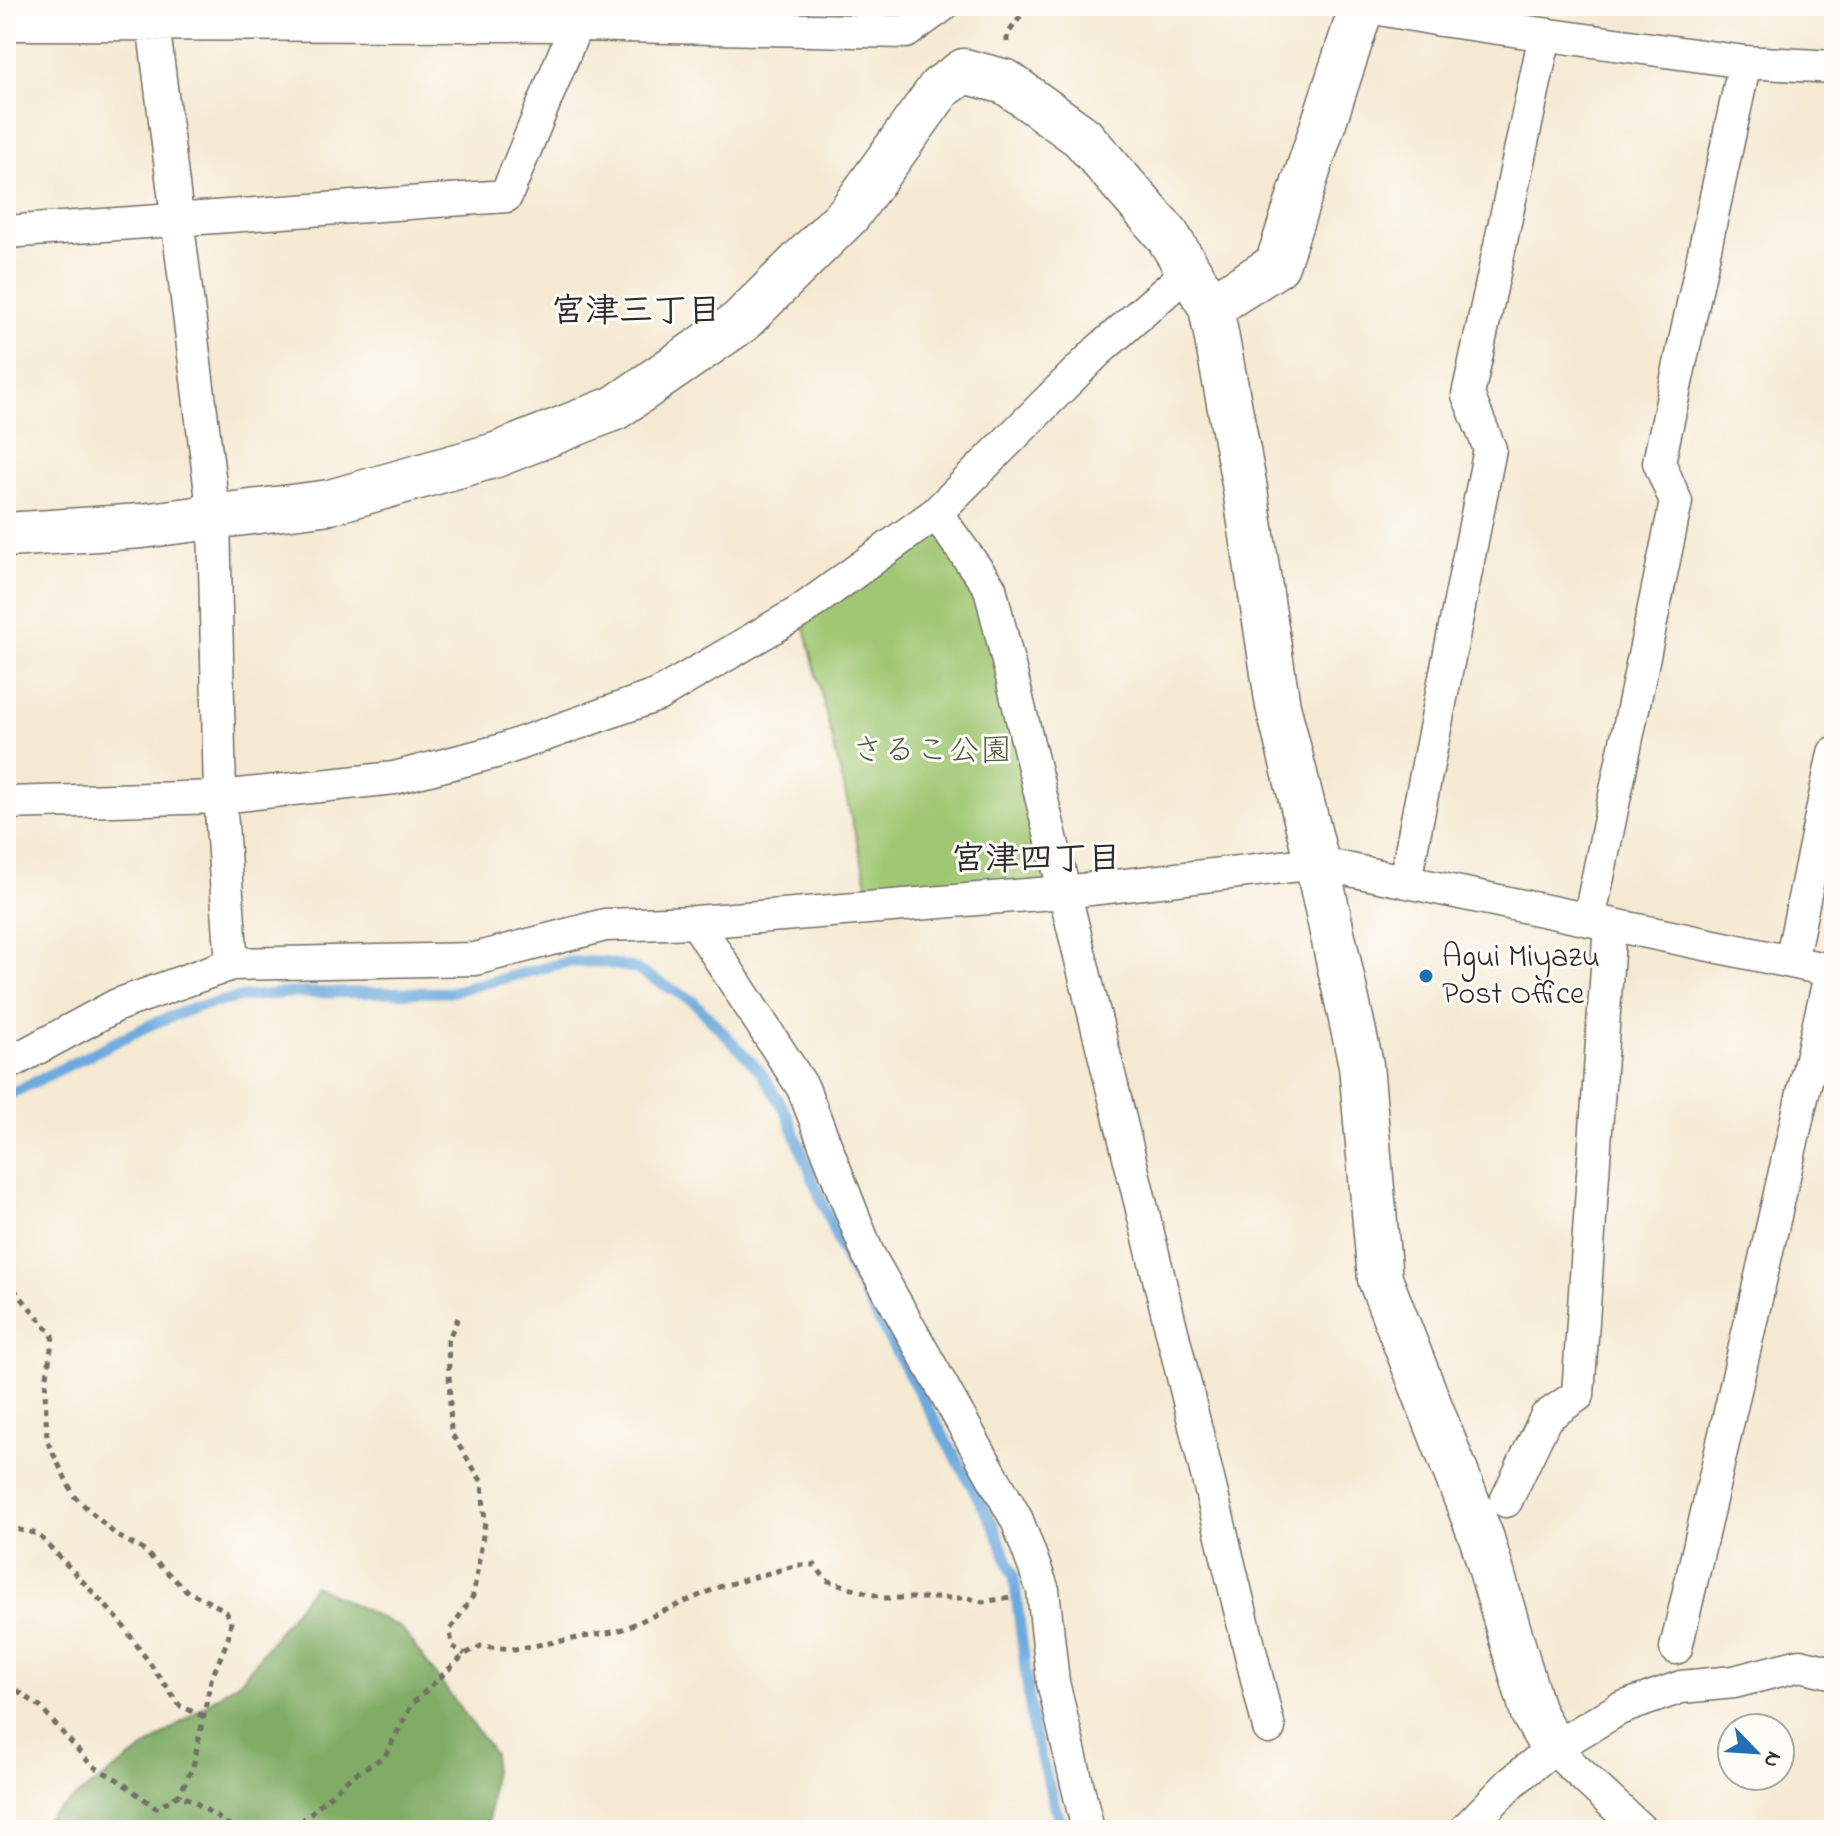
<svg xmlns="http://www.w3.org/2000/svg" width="1840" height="1836" viewBox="0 0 1840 1836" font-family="'Indie Flower','Klee One',sans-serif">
  <rect width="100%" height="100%" fill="#fdfcf7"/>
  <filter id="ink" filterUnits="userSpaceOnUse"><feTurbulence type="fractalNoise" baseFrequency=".0125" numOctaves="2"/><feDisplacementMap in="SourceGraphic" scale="16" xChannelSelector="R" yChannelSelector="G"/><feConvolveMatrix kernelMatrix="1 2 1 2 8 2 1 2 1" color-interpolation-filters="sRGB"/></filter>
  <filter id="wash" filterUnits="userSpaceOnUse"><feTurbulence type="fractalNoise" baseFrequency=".006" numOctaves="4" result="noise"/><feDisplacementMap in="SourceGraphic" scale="32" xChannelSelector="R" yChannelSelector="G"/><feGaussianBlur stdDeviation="1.8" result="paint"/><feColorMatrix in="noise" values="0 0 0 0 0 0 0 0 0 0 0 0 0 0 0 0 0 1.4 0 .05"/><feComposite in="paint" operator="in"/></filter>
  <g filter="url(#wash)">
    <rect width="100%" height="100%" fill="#f5e9d2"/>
    <path fill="#a0c773" stroke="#66794f" stroke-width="2" d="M936 513 990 588 1064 892 873 907 801 611Z"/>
    <path fill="#80ac65" stroke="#566c48" stroke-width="2" d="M314 1585 401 1628 494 1754 488 1830H30L242 1679Z"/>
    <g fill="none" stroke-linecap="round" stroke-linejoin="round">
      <path stroke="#6ca9dd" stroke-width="11" d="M6 1096 152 1024 196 1007 242 997 288 993 450 992 567 962H602L634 968 693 1001 761 1072 786 1112 847 1264 994 1526 1014 1577 1033 1731 1062 1830"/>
    </g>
  </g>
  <g filter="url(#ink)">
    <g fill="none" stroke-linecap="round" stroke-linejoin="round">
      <g stroke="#726e65" stroke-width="35">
        <path id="street" d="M151 6 214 517 220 797 232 964
          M1364 6 1441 20 1745 62 1834 67
          M6 24 576 25 906 32 942 6
          M6 232 506 196 576 25
          M936 513 990 588 1269 1728
          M6 803 220 797 394 778 499 751 658 695 801 611 936 513 1098 351 1189 271
          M1405 881 1490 449 1468 395 1545 35
          M1589 920 1676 502 1659 462 1745 62
          M696 922 803 1088 868 1254 1017 1520 1043 1590 1053 1682 1088 1830
          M1791 962 1834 753
          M6 1065 117 1005 232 964 475 959 605 925 696 922 1064 892 1317 863 1834 971
          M1506 1501 1546 1417 1578 1395 1610 924
          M1676 1648 1831 971
          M1553 1748 1641 1830
          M1465 1830 1511 1783 1553 1748 1619 1709 1681 1687 1734 1682 1800 1665 1834 1673"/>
      </g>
      <g stroke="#726e65" stroke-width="47">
        <path id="secondary" d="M1362 6 1277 265 1211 307 1244 483 1278 706 1317 863 1361 1065 1380 1279 1482 1539 1533 1713 1553 1748
          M6 535 142 526 330 502 496 455 615 408 740 322 849 214 940 88 964 71 1006 82 1082 137 1167 235 1211 307"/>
      </g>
      <path stroke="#726e65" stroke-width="5" stroke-dasharray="6 6" stroke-linecap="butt" d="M1007 42V35L1028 6
        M6 1280 53 1335 45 1390 47 1441 74 1496 116 1535 142 1549 187 1591 225 1610 231 1621 228 1639 211 1680 193 1767 179 1795
        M458 1318 448 1340 451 1433 482 1482 485 1523 473 1596 450 1630 452 1646 465 1654
        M6 1527 38 1534 119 1620 180 1706 203 1716
        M6 1686 18 1691 39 1706 91 1765 118 1780 156 1808 179 1795 192 1800 236 1830
        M292 1830 350 1777 385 1756 412 1704 465 1654 481 1646 515 1649 618 1631 719 1587 798 1565H815L826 1580 884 1598H968L983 1602 1011 1597"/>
      <use href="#street" stroke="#fff" stroke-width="32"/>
      <use href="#secondary" stroke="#fff" stroke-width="44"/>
    </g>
  </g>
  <circle fill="#1f6fb2" stroke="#fdfcf7" stroke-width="3" cx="1426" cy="976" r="8"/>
  <g text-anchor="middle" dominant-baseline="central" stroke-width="6" stroke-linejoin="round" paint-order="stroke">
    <g font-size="32" fill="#4e5a41" stroke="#fdfcf7">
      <text x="932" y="752">さるこ公園</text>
    </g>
    <g font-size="32" fill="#2b2b2b" stroke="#fdfcf7" text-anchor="start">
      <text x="1442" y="958">Agui Miyazu<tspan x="1442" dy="37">Post Office</tspan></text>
    </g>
    <g font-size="34" font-weight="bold" fill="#2b2b2b" stroke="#fdfcf7">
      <text x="636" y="313">宮津三丁目</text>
      <text x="1036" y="861">宮津四丁目</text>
    </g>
  </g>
  <rect width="1840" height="1836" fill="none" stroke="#fdfcf7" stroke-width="32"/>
  <g transform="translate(1756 1752) rotate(115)"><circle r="38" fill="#fdfcf7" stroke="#a9a8a5" stroke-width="2"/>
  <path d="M0-6L14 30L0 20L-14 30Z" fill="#1f6fb2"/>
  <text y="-12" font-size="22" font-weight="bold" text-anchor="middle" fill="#2b2b2b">N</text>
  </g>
</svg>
